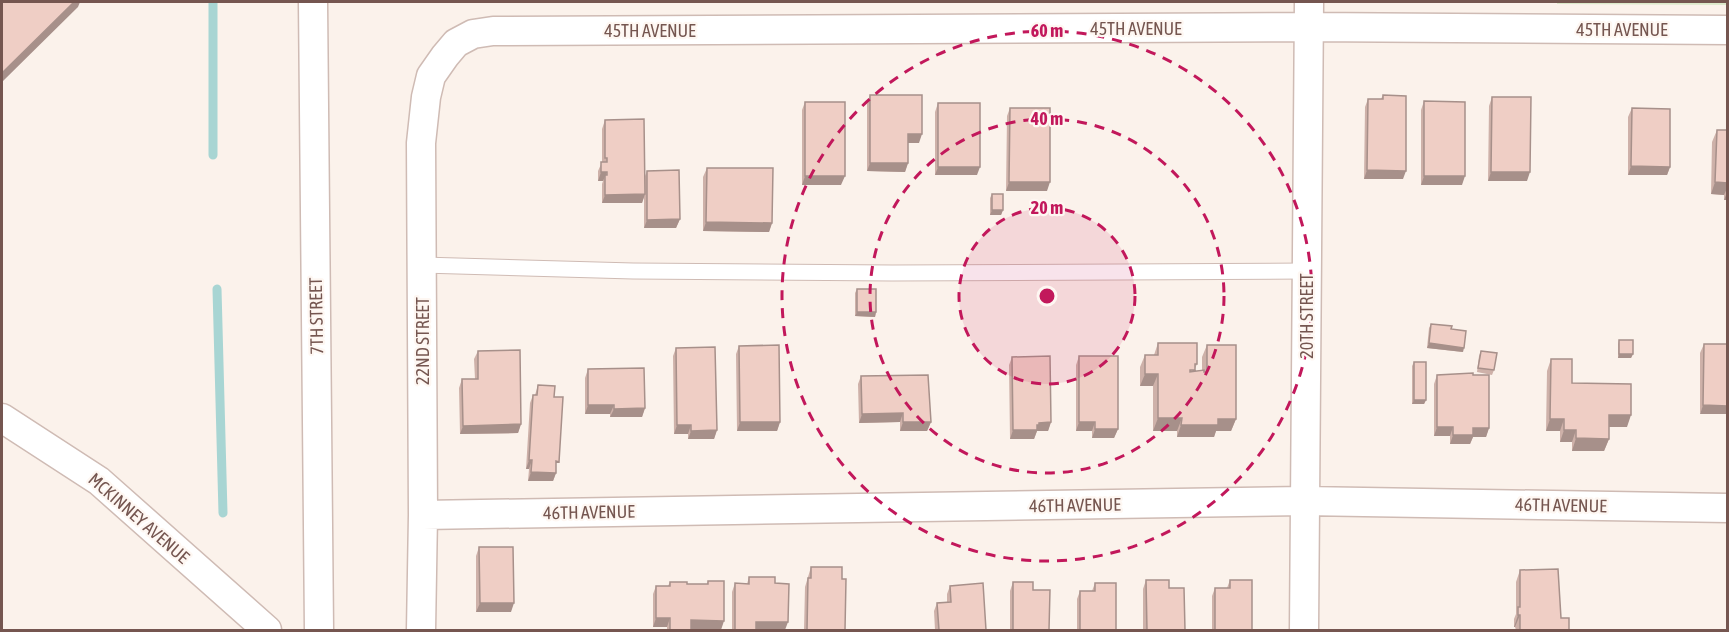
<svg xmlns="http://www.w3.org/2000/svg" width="1729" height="632" viewBox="0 0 1729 632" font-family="'Asap Condensed',sans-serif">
  <rect width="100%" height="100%" fill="#fbf2eb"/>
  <path fill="#dce9ca" d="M1557 2H1727L1728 5 1557 4Z"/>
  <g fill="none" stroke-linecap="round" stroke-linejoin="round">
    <path stroke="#a8d5d3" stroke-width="9" d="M213 2V155
      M217 289 223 513"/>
    <g stroke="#cfbbb4" stroke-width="17">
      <path id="service" d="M422 265 633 271 892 273 1307 271"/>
    </g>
    <g stroke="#cfbbb4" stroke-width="31">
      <path id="minor" d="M313 2 319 630
        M2 418 99 481 267 630
        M423 515 1305 501 1728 508
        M421 630 423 515 421 143 426 97 431 76 445 56 456 43 473 34 493 31 1309 27 1728 30
        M1304 630 1309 2"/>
    </g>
    <use href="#service" stroke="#fff" stroke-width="15"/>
    <use href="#minor" stroke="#fff" stroke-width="28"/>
  </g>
  <path fill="#ceb1a9" d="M870 95 919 143H908V163L905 172 867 171V104Z
    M1383 95 1403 179H1364L1365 107 1368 99H1381Z
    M1492 97 1527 181H1488L1489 106Z
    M1424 101 1462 185H1421V110Z
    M805 102 841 185H802V110Z
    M938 103 977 175H935V112Z
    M1010 108 1047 191H1006L1007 116Z
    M1632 108 1670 167 1667 175H1628V117Z
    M605 120 645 176 647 171 680 219 676 228H644V197L642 203H602V184L603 181H598V171L602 162V129Z
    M1717 130H1728V200H1724V195L1711 194 1712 142Z
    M707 168 772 223 769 232 703 231V177Z
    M992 194 1003 210 1001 215H990V198Z
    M857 289 876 312 875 317 855 316V293Z
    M1431 324 1463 352 1427 348 1429 328Z
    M1619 340 1633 354 1631 358H1618V344Z
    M1158 343 1197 364 1194 371 1202 370V357L1207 345 1236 419 1231 431H1216L1214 437H1177V431H1153V386H1140V367L1145 355H1154Z
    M1704 344H1728L1700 414V353Z
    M739 346 780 422 777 431H737L736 354Z
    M676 348 717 430 714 439H688V434H674L673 356Z
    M478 351 521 424 518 433 460 434 459 388 462 379H475L474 359Z
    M1481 351 1494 370 1492 375 1477 372 1479 356Z
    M1079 356 1118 429 1114 438H1092V431H1076V365Z
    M1012 357 1051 422 1048 431H1037L1034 439H1010L1009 365Z
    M1551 359 1572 383 1627 427H1609V439L1604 451H1572V442H1560V431H1546L1547 371Z
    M1414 362 1426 400 1424 404H1412V366Z
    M588 369 645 408 642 417H610V414H585V378Z
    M1437 375H1473L1489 428 1486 437H1473L1470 444H1450V436H1434V384Z
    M861 376 931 422 927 431H900V422L859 423 858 384Z
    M538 385 554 397 556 473 553 481H528L529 469H526L530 403 533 395H535Z
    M479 547 511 612H476V556Z
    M811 567 842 579 845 630H804L805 587Z
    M1520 570 1561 618 1569 630H1516L1515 627H1514V619L1516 614V582Z
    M749 577 775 583 785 630H732V592L735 583 747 584Z
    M1146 580 1169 588 1185 630H1143V589Z
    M1230 580 1252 630H1212V596L1215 588H1227Z
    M708 581 721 630 691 629V630H667V627H653V594L656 586H668L670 582 687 584H707Z
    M1013 582 1033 590 1049 630H1010V591Z
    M1095 583 1116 630H1077V599L1080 591H1092Z
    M950 586 986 630H935L934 611 937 603 947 602V594Z"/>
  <path fill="#a7908a" d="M74 2H80L78 7 2 82V73Z
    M908 134H922L919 143H905Z
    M870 163H908L905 172 867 171Z
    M1631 166 1670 167 1667 175H1628Z
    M938 167H980L977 175H935Z
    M1367 170 1406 171 1403 179H1364Z
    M601 172H607L603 181H598Z
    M1491 172H1530L1527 181H1488Z
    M805 176H845L841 185H802Z
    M1424 176H1465L1462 185H1421Z
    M1009 182H1050L1047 191H1006Z
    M1715 182 1728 183V186L1724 195 1711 194Z
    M1728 190V200H1724Z
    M645 194 642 203H602L605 195Z
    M992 210H1003L1001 215H990Z
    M680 219 676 228H644L647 220Z
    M706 222 772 223 769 232 703 231Z
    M857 312H876L875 317 855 316Z
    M1429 343 1464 348 1463 352 1427 348Z
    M1619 354H1633L1631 358H1618Z
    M1145 374H1158L1153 386H1140Z
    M1414 400H1426L1424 404H1412Z
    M588 405H614L610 414H585Z
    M1703 405 1728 406V414H1700Z
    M645 408 642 417H610L614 409Z
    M903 413 900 422 859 423 862 414Z
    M1609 415H1631L1627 427H1605Z
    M1158 418H1182L1177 431H1153Z
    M1218 419H1236L1231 431H1216L1214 437H1177L1181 425Z
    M1550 419H1564L1560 431H1546Z
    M740 422H780L777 431H737Z
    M903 422H931L927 431H900Z
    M1051 422 1048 431H1037L1034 439H1010L1013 430 1037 425 1039 423Z
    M1079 422H1095L1092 431H1076Z
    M521 424 518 433 460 434 463 426Z
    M677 425H691L688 434H674Z
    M1437 427H1453L1450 436H1434Z
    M1473 428H1489L1486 437H1473L1470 444H1450L1453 435Z
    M1095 429H1118L1114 438H1092Z
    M717 430 714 439H688L691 431Z
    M1564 430H1576L1572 442H1560Z
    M1576 438 1609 439 1604 451H1572Z
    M529 460H532L529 469H526Z
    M531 472 556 473 553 481H528Z
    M480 603H514L511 612H476Z
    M1518 615H1520L1515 627H1514Z
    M656 618H670L667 627H653Z
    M691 620 724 621 721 630 688 629Z
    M756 622H788L785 630H752Z"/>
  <path fill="#efcec5" stroke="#a7908a" stroke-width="1.5" d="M2 2H74L2 73Z
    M870 95H922V134H908V163H870Z
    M1383 95 1406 96V171L1367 170 1368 99H1383Z
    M1492 97H1531L1530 172H1491Z
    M1424 101 1465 102V176H1424Z
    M805 102H845V176H805Z
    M938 103H980V167H938Z
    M1010 108H1050V182H1009Z
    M1632 108 1670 109V167L1631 166Z
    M644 119 645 194 605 195V175H607V172H601V162H607V158H605V120Z
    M1717 130H1728V183L1715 182Z
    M707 168H773L772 223 706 222Z
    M679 170 680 219 647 220V171Z
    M992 194H1003V210H992Z
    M857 289H876V312H857Z
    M1431 324 1452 326 1451 329 1466 331 1464 348 1429 343Z
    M1619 340H1633V354H1619Z
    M1158 343H1197V364H1195V370H1190V372L1204 370V372H1207V345H1236V419H1218V425H1181L1182 418H1158V374H1145V355H1158Z
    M1704 344H1728V406L1703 405Z
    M779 345 780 422H740L739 346Z
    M715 347 717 430 691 431V425H677L676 348Z
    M520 350 521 424 463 426 462 379H478V351Z
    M1481 351 1497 353 1494 370 1478 368Z
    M1050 356 1051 422 1039 423V425H1037V430H1013L1012 357Z
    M1079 356H1118V429H1095V422H1079Z
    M1551 359H1572V383L1631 384V415H1609V439L1576 438V430H1564V419H1550Z
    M1414 362H1426V400H1414Z
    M644 368 645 408 614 409V405H588V369Z
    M1473 373V375H1489V428H1473V435H1453V427H1437V375Z
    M928 375 931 422H903V413L862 414 861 376Z
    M538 385 555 386 554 397H563L559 462 556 461V473L531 472 532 460H529L533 395H537Z
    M479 547H513L514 603H480Z
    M811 567H842V579H846L845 630H807L808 578H811Z
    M1558 569 1561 618H1569V630H1520V615H1518V607H1520V570Z
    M749 577H775V583L789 584 788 622H756V630H735V583L749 584Z
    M1146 580H1169V588H1184L1185 630H1147Z
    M1230 580H1252V630H1215V588H1230Z
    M708 581H724V621L691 620V630H670V618H656V586H670V582H687V584H708Z
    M1013 582H1033V590H1050L1049 630H1013Z
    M983 583 986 630H939L937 603 951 602 950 586Z
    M1095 583H1116V630H1080V591H1095Z"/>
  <circle cx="1047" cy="296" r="88" fill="#c2185b" fill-opacity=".12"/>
  <g fill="none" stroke="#c2185b" stroke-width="3" stroke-dasharray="10 8">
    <circle cx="1047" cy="296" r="88"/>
    <circle cx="1047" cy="296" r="177"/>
    <circle cx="1047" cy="296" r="265"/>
  </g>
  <g text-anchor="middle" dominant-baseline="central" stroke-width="4.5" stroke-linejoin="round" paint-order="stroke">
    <g font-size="18" fill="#755650" stroke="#fef7f2">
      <text x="1136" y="28">45TH AVENUE</text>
      <text x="1622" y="29">45TH AVENUE</text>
      <text x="650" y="30">45TH AVENUE</text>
      <text transform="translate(316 316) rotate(-91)">7TH STREET</text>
      <text transform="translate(1306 316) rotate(-90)">20TH STREET</text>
      <text transform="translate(422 341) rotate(-90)">22ND STREET</text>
      <text transform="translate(1075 505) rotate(-1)">46TH AVENUE</text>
      <text transform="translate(1561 505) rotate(1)">46TH AVENUE</text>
      <text transform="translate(589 512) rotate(-1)">46TH AVENUE</text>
      <text transform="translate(139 518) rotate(41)">MCKINNEY AVENUE</text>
    </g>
  </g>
  <circle cx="1047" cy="296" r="9" fill="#c2185b" stroke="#fef7f2" stroke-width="3"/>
  <g font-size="18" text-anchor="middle" font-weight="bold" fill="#c2185b" stroke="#fef7f2" stroke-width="4.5" stroke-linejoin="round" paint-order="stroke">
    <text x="1047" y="37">60 m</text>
    <text x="1047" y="125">40 m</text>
    <text x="1047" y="214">20 m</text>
  </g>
  <rect width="1729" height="632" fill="none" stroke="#755650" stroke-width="6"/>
</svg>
